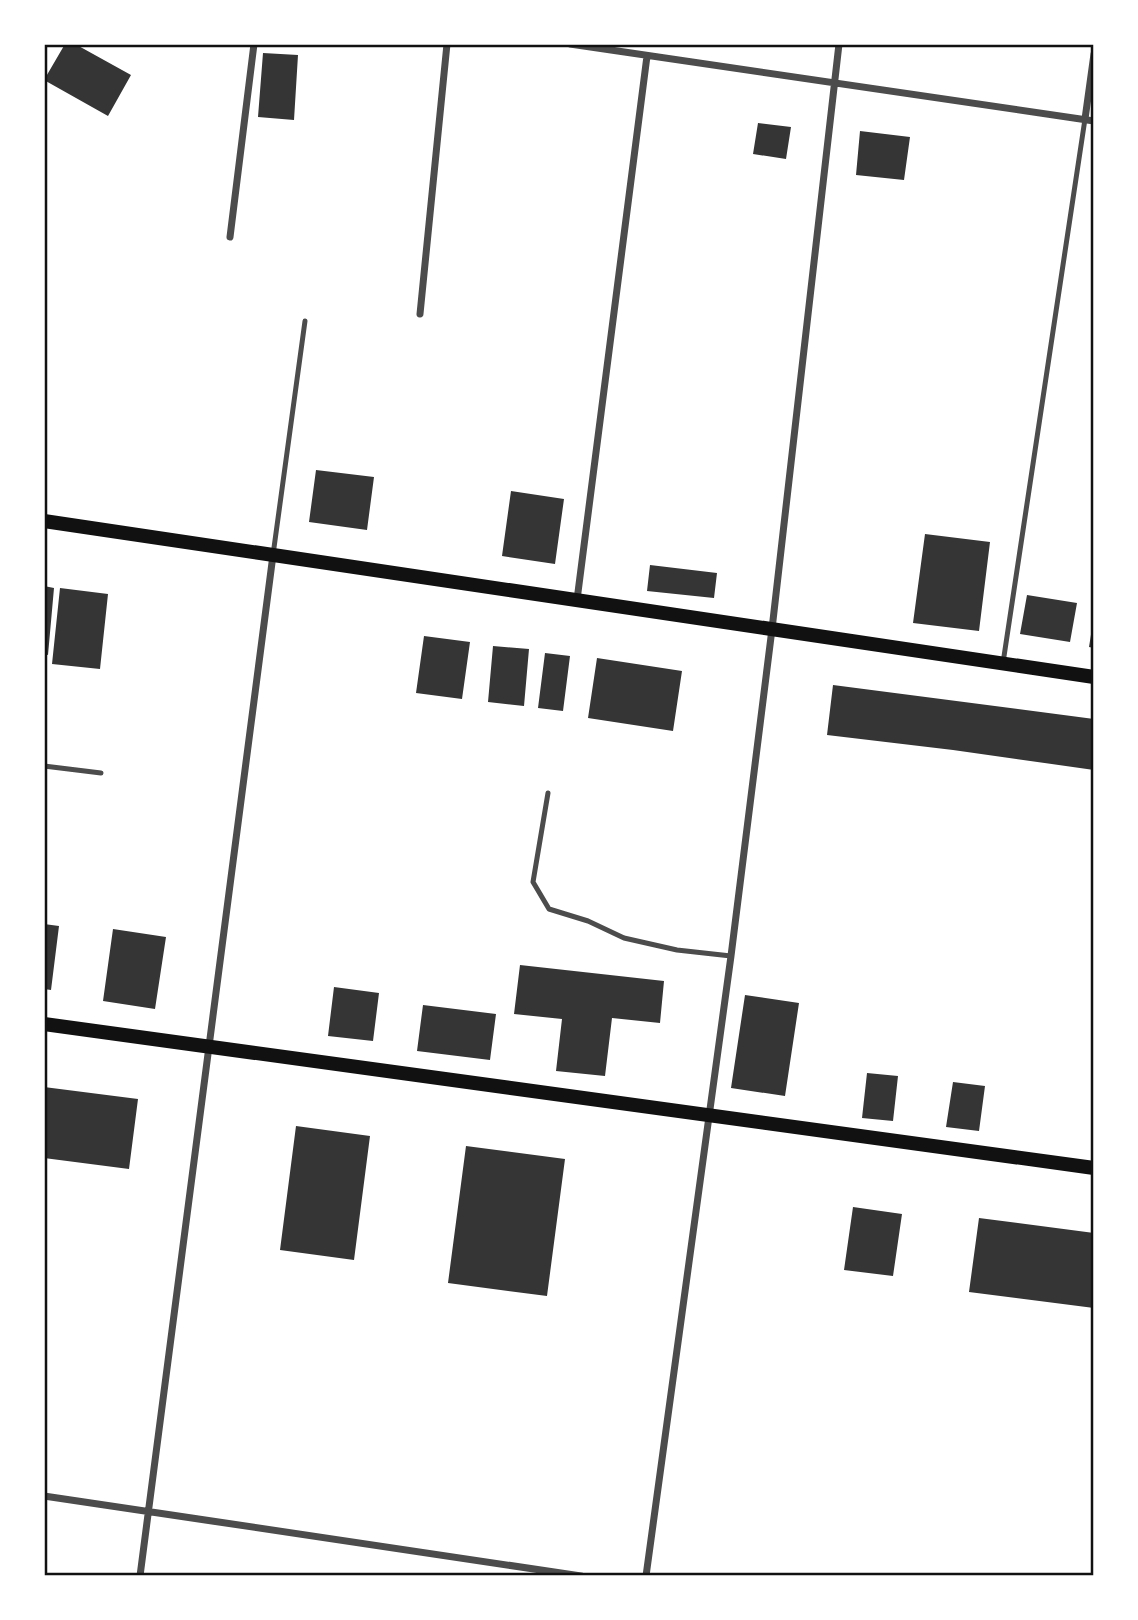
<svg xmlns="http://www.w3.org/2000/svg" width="1138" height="1620" viewBox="0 0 1138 1620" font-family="'Nunito Sans',sans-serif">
  <rect width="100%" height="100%" fill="#fff"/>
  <path fill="#353535" d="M65 44H75L131 75 108 116 44 80Z
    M263 53 298 55 294 120 258 117Z
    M758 123 791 127 786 159 753 154Z
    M860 131 910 137 904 180 856 175Z
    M316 470 374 477 367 530 309 522Z
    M511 491 564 499 555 564 502 556Z
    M925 534 990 542 979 631 913 623Z
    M650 565 717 573 714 598 647 591Z
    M44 586 54 588 48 655 44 654Z
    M60 588 108 594 100 669 52 664Z
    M1027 595 1077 603 1070 642 1020 634Z
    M1093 622H1094V648L1089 647Z
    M424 636 470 642 462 699 416 693Z
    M493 646 529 649 524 706 488 702Z
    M545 653 570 656 563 711 538 708Z
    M597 658 682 671 673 731 588 718Z
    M833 685 1094 719V770L953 750 827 735Z
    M44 924 59 926 51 990 44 989Z
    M113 929 166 937 155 1009 103 1001Z
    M520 965 664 981 660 1023 612 1018 605 1076 556 1071 562 1019 514 1014Z
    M334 987 379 993 373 1041 328 1036Z
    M745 995 799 1003 785 1096 731 1088Z
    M423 1005 496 1014 490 1060 417 1051Z
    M867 1073 898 1076 893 1121 862 1118Z
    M953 1082 985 1086 979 1131 946 1127Z
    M44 1087 138 1099 129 1169 44 1158Z
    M296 1126 370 1136 354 1260 280 1250Z
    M466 1146 565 1159 547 1296 448 1283Z
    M853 1207 902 1214 893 1276 844 1270Z
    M979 1218 1094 1233V1308L969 1292Z"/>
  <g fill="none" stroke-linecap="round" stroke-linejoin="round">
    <path stroke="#4c4c4c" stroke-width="5" d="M273 555 305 321
      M1003 663 1085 119
      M44 766 101 773
      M548 793 533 882 549 909 588 921 624 938 677 950 731 956"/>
    <path stroke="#4c4c4c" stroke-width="7" d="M570 44 1094 121
      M1085 119 1094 54
      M230 237 254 44
      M420 314 447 44
      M577 600 647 56
      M44 1496 581 1576
      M140 1576 273 555
      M646 1576 731 956 772 629 839 44"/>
    <path stroke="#111" stroke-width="14" d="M44 521 1094 677
      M44 1024 1094 1168"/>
  </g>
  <rect width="1138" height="1620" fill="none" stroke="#ffffff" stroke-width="91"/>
  <rect x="46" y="46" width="1046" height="1528" fill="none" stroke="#111" stroke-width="2.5"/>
</svg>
